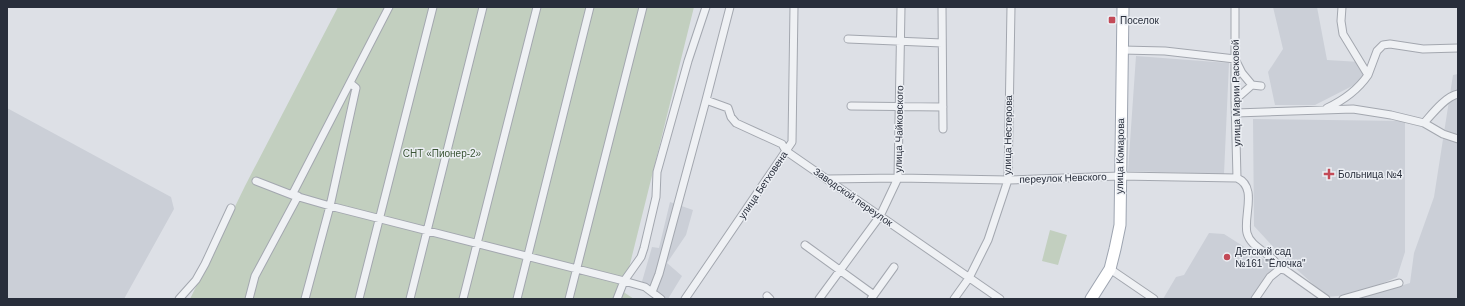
<svg xmlns="http://www.w3.org/2000/svg" width="1465" height="306" viewBox="0 0 1465 306" font-family="Helvetica,sans-serif">
  <rect width="100%" height="100%" fill="#dde0e6"/>
  <path fill="#cbcfd7" d="M1273 7H1317L1327 60 1360 62 1364 80 1315 105H1275L1268 72 1283 49Z
    M1136 56 1229 63 1224 174 1128 171Z
    M1458 74V299H1357L1410 283 1414 253 1434 197 1453 75Z
    M7 108 171 197 174 209 124 299H7Z
    M1253 119 1405 121V252L1397 277 1358 294 1327 297 1280 254 1254 226Z
    M670 202 693 210 686 235 667 263 682 276 668 299H662L641 285 652 247 659 248Z
    M1209 233 1224 234 1276 267 1253 299H1163L1176 277 1184 275Z"/>
  <path fill="#c2cfbf" d="M338 7H694L628 272 619 289 634 299H190L245 186Z
    M1050 230 1067 235 1058 265 1042 261Z"/>
  <g fill="none" stroke-linecap="round" stroke-linejoin="round">
    <g stroke="#a3a7af" stroke-width="9">
      <path id="minor" d="M942 7 943 129
        M1235 7V100L1237 178
        M1342 7 1341 21 1343 34 1368 75 1377 51 1383 45 1390 44 1423 49 1458 48
        M848 39 942 43
        M1122 50 1165 51 1235 59 1242 73 1252 85 1261 86
        M706 100 728 108 731 117 736 123 782 144 786 151 1000 299
        M1235 100 1252 85
        M851 106 943 107
        M1327 108C1344 100 1357 91 1368 75
        M1236 113 1353 109 1391 115 1424 123C1432 114 1446 96 1458 94
        M1424 123 1443 134 1458 139
        M828 179 898 178 1008 180 1120 176 1237 178C1258 187 1243 216 1247 233 1251 249 1273 253 1280 269
        M256 181 292 195 330 206 624 281 645 287 661 299
        M292 195 389 7
        M805 245 874 295
        M1110 269 1154 299
        M652 292 659 274 706 100 730 7
        M767 296 770 299
        M179 299 196 280 205 264 231 208
        M249 299 255 276 298 196
        M305 299 330 206 356 88 350 83
        M359 299 433 7
        M410 299 483 7
        M463 299 537 7
        M517 299 590 7
        M569 299 643 7
        M617 299 624 281 641 257 644 248 656 197 657 172 688 61 706 7
        M685 299 792 142 794 7
        M819 299 880 216 898 178 901 7
        M871 299 894 267
        M954 299 969 278 988 240 1008 180 1011 7
        M1255 299 1270 277 1280 269 1285 270 1326 299
        M1343 299 1399 283"/>
    </g>
    <g stroke="#9da4b0" stroke-width="13">
      <path id="primary" d="M1091 299 1110 269 1115 249 1120 225 1123 7"/>
    </g>
    <use href="#minor" stroke="#eff1f4" stroke-width="7"/>
    <use href="#primary" stroke="#fff" stroke-width="11"/>
  </g>
  <g fill="#c34a57" stroke="#eceff4" stroke-width="1.5">
    <rect x="1108" y="16" width="8" height="8" rx="2"/>
    <path d="M1327 168h4v4h4v4h-4v4h-4v-4h-4v-4h4z"/>
    <circle cx="1227" cy="257" r="4"/>
  </g>
  <g text-anchor="middle" dominant-baseline="central" stroke-width="3" stroke-linejoin="round" paint-order="stroke">
    <g font-size="10" fill="#282e3b" stroke="#eceff4" text-anchor="start">
      <text x="1120" y="20">Поселок</text>
      <text x="1338" y="174">Больница №4</text>
      <text x="1235" y="251">Детский сад<tspan x="1235" dy="12">№161 "Ёлочка"</tspan></text>
    </g>
    <g font-size="10" fill="#282e3b" stroke="#eceff4">
      <text transform="translate(1236 93) rotate(-91)">улица Марии Расковой</text>
      <text transform="translate(899 129) rotate(-89)">улица Чайковского</text>
      <text transform="translate(1008 135) rotate(-89)">улица Нестерова</text>
      <text transform="translate(1120 156) rotate(-89)">улица Комарова</text>
      <text transform="translate(1063 178) rotate(-2)">переулок Невского</text>
      <text transform="translate(763 185) rotate(-56)">улица Бетховена</text>
      <text transform="translate(853 197) rotate(35)">Заводской переулок</text>
    </g>
    <g font-size="10" fill="#3b5536" stroke="#eceff4">
      <text x="442" y="153">СНТ «Пионер-2»</text>
    </g>
  </g>
  <rect width="1465" height="306" fill="none" stroke="#282e3b" stroke-width="16"/>
</svg>
